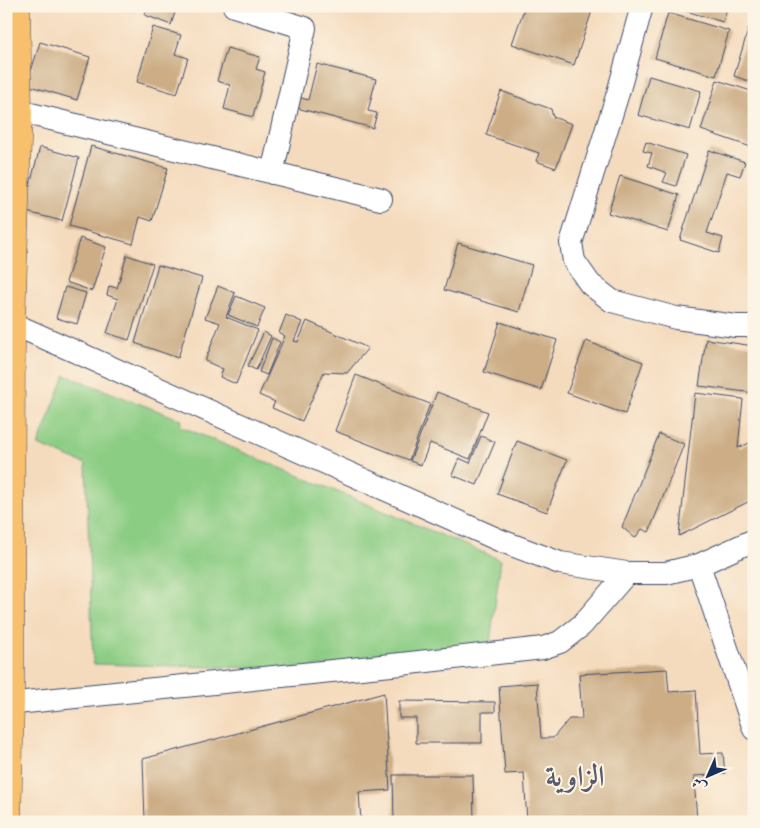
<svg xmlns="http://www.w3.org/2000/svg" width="760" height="828" viewBox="0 0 760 828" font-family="'EB Garamond',Amiri,serif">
  <rect width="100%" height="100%" fill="#fcf5e5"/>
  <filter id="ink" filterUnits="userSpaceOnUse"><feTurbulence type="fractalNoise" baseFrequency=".02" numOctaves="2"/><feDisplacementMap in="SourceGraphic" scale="10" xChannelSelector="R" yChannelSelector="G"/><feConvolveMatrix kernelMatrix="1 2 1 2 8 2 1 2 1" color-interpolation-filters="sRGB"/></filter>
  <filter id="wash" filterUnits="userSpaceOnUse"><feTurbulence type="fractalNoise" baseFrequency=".0096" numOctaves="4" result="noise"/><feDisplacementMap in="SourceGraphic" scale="20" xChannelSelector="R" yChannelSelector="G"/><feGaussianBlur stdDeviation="1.12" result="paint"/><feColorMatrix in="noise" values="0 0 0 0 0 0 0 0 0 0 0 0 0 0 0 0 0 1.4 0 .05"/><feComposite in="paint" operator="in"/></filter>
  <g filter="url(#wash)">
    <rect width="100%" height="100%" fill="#f5dbbe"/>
    <path fill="#8ccd84" stroke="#547e71" d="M65 375 182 420 180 426 501 560 489 650 296 669 93 664 86 464 38 445Z"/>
    <g id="blocks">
      <path fill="#ccad86" d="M149 6H177L171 25 145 15Z
        M525 6H578L592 11 574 65 512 44Z
        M669 6H728L723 22Z
        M668 13 729 31 716 76 655 58Z
        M753 14H754V83L734 76Z
        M153 27 181 35 175 54 188 58 177 94 137 82Z
        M40 42 90 57 77 100 27 85Z
        M227 48 260 57 256 69 265 72 253 117 224 109 230 85 217 81Z
        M317 64 376 79 368 111 377 113 373 128 293 107 295 96 308 100Z
        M649 76 701 91 690 130 638 115Z
        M717 80 754 92V148L701 130Z
        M501 91 551 109 553 117 572 124 556 168 536 161 539 153 486 135Z
        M646 142 686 155 676 186 663 182 667 173 648 166 652 153 643 151Z
        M91 146 168 168 152 221 140 217 133 244 69 226Z
        M40 147 79 158 62 221 23 211Z
        M709 150 745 162 740 176 727 172 707 233 723 238 719 253 680 240Z
        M620 176 679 195 668 232 608 213Z
        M80 238 106 247 92 291 66 282Z
        M458 243 532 265 519 312 444 290Z
        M127 255 153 264 129 340 107 333 118 299 107 295 109 286 117 288Z
        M158 265 202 278 178 358 135 343Z
        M218 286 235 293 226 317 258 330 236 384 220 377 223 369 205 361 220 323 205 318Z
        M65 287 86 293 77 324 56 318Z
        M236 296 265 308 257 327 228 315Z
        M286 315 302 322 294 341 298 342 307 321 368 348 347 373 324 372 302 421 272 408 275 402 259 395 285 336 279 333Z
        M500 322 557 340 541 390 484 372Z
        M264 332 271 336 256 370 248 366Z
        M272 338 280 342 267 375 259 372Z
        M706 339 754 346V393L699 386Z
        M586 341 643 362 625 414 567 393Z
        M356 375 430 404 409 460 335 431Z
        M437 392 488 412 470 459 430 443 421 465 410 461Z
        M695 393 743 399 738 448 754 441V499L679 536Z
        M659 434 684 444 649 532 642 529 635 538 622 527Z
        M481 436 495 442 477 485 452 475 459 458 470 463Z
        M517 441 567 460 547 512 497 494Z
        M667 669 669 692 696 690 700 754 723 753 725 774 694 776 697 822H527L524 773 505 774 499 686 537 683 541 738H553L569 719H582L579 674Z
        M384 693 390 790 359 792 361 822H145L143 759Z
        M399 701 495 702V712H482V743H416V718H399Z
        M393 775H473L474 822H394Z"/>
    </g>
  </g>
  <g filter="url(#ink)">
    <use href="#blocks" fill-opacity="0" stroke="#3c496c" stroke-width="1"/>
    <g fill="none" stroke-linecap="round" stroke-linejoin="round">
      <g stroke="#3c496c" stroke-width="24">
        <path id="minor" d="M234 6 305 28 272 173
          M642 6 618 93 571 243 574 261 590 284 612 301 676 318 736 326H748L754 325
          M18 111 381 199
          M6 322 11 323 499 540 560 563 627 573H666L699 565 754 540
          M699 565 754 729
          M6 704 401 664 543 648 560 642 582 625 627 573"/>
      </g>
      <g stroke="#3c496c" stroke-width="29">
        <path id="major" d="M7 822 10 704 11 323 18 111 16 6"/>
      </g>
      <use href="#minor" stroke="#fff" stroke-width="22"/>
      <use href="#major" stroke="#f8bf6c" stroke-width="28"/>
    </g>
  </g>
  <g text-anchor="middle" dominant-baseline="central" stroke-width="4" stroke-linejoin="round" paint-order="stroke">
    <g font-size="29" font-weight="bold" fill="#595b6c" stroke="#fcf5e5">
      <text x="575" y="776">الزاوية</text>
    </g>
  </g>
  <rect width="760" height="828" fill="none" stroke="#fcf5e5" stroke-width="25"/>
  <g transform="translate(708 776) rotate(225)" stroke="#fcf5e5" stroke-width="4" paint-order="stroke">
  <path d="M0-4L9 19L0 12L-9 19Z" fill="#1b2f5e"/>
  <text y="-8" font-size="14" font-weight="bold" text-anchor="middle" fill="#1b2f5e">ش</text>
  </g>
</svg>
